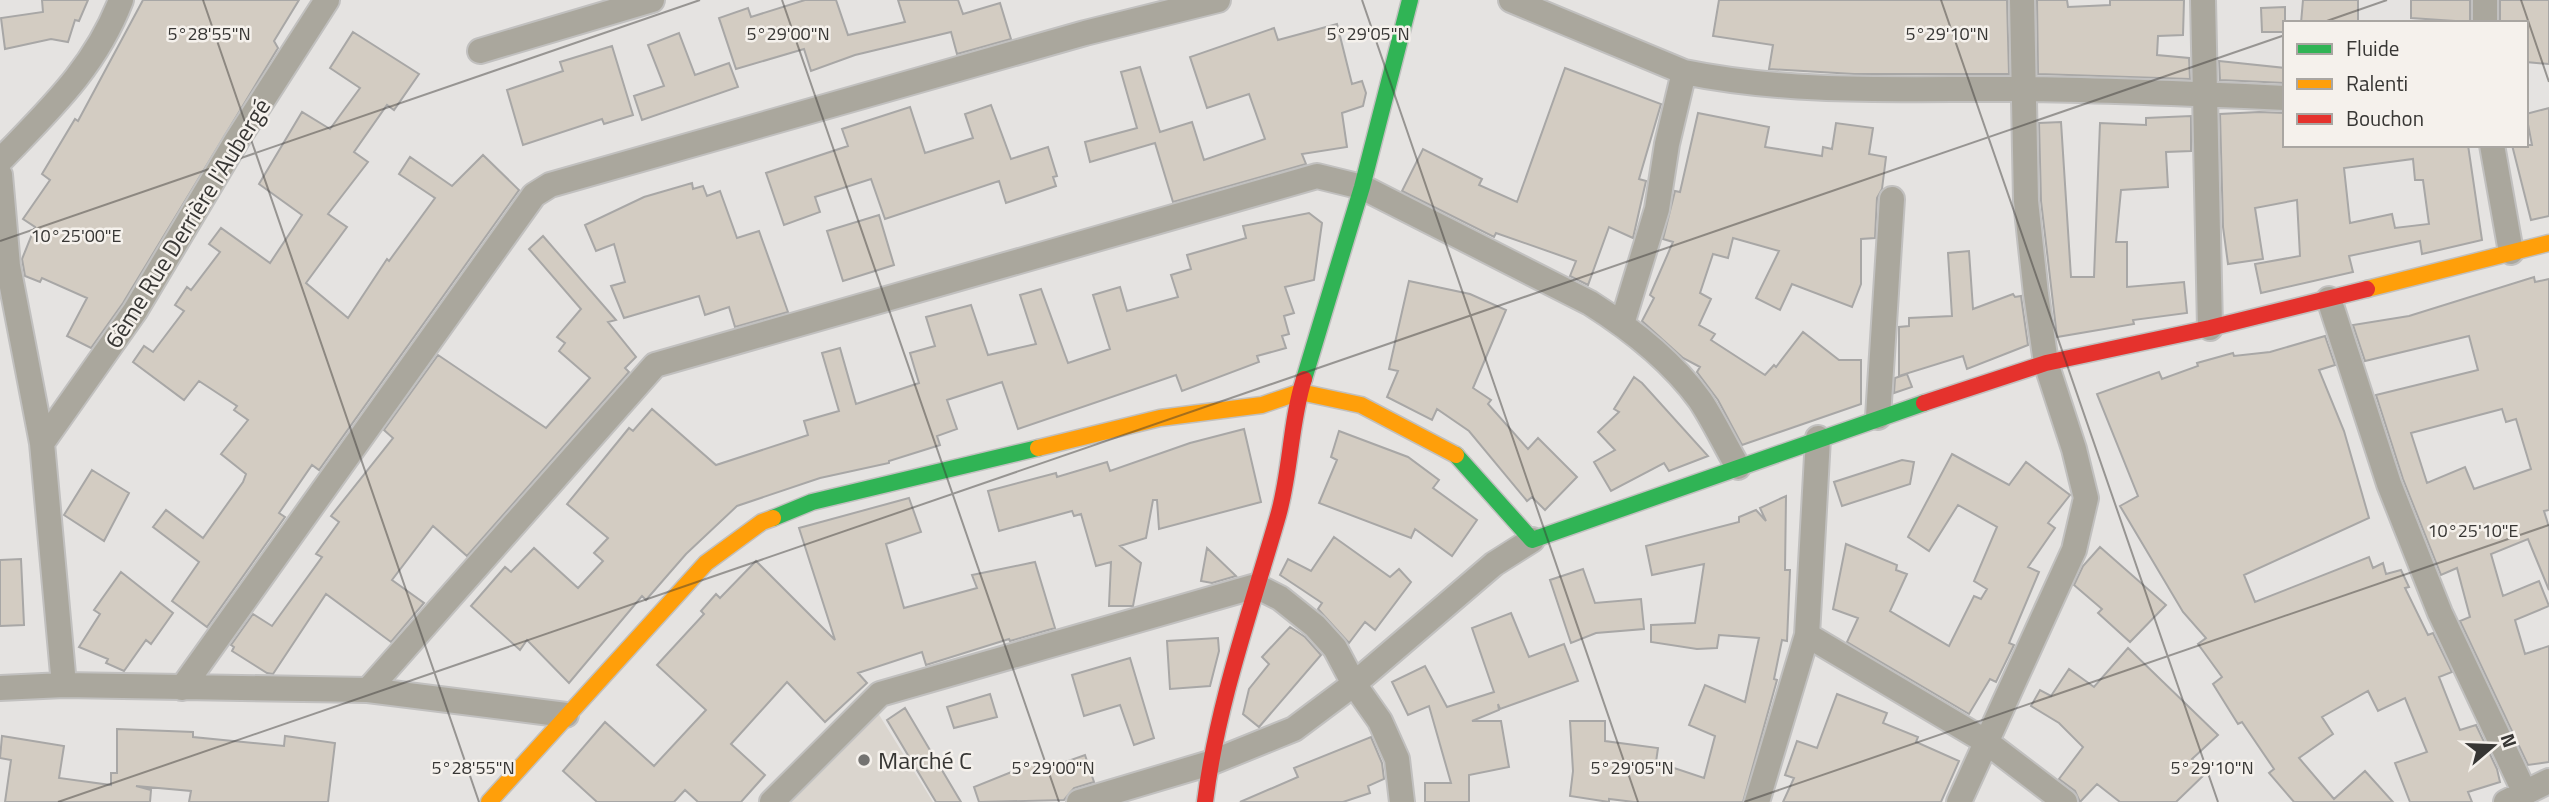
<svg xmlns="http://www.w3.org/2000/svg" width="2549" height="802" viewBox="0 0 2549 802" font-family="'Titillium Web',sans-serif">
  <rect width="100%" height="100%" fill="#e5e3e1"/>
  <path fill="#dad5ce" d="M873 705 933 802H783Z"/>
  <path fill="#d3ccc2" stroke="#a8a7a6" stroke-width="2" fill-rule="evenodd" d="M42 0H88L79 21 75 20 68 42 51 39 5 49 1 18 43 12Z
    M143 0H299L274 41 278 48 123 303 91 348 67 336 87 298 42 278 40 282 25 276 22 259 35 227 23 219 50 180 42 174 75 119 78 121Z
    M805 0H836L848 35 905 22 898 0H958L963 14 1000 3 1011 39 957 54 951 32 855 55 811 71 804 49 736 69 719 18 748 8 751 17Z
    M1719 0H2007L2009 74H1854L1769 69 1773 45 1713 36Z
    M2037 0H2067L2068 7 2110 5V0H2184L2183 35 2158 36 2157 55 2189 58 2190 79 2038 74Z
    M2303 0H2358V23H2301Z
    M2411 0H2470V22L2411 18Z
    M2500 0H2549V64L2526 62V23H2500Z
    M2285 7V32H2262L2261 8Z
    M1337 24 1352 84 1362 81 1366 93 1363 106 1342 113 1347 147 1302 154 1306 164 1173 202 1155 143 1090 162 1085 142 1137 128 1121 72 1140 67 1160 132 1192 122 1204 160 1265 139 1249 94 1207 108 1190 57 1274 28 1278 40Z
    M353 32 419 74 394 110 387 105 354 152 368 162 328 214 347 227 306 283 348 318 387 259 389 261 435 198 399 174 410 157 452 186 483 155 519 190 319 470 312 465 279 513 285 517 207 627 172 601 199 562 153 527 166 510 203 538 243 482 246 474 221 454 248 420 234 410 237 406 199 381 184 400 133 362 144 346 153 352 184 311 175 305 187 287 191 290 220 252 209 244 221 228 270 263 302 215 259 184 302 112 330 129 360 88 330 68Z
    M679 33 695 75 729 63 738 87 642 120 634 96 664 86 648 45Z
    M612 46 633 115 604 124 602 119 523 145 507 90 563 71 560 62Z
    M2219 61 2285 68V83L2220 80Z
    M1565 68 1661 104 1639 179 1646 181 1633 238 1609 227 1588 285 1570 276 1576 261 1496 233 1494 237 1402 191 1423 149 1482 179 1479 185 1517 202Z
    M991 105 1011 159 1048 147 1057 176 1053 177 1056 186 1006 203 999 181 885 219 871 179 815 197 820 212 784 225 766 173 848 146 842 129 910 107 925 153 973 138 965 114Z
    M2549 108V216L2531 220 2512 145H2532L2526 114Z
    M2259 112 2285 113V145H2468L2482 240 2422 254 2420 241 2349 256 2353 272 2261 293 2255 264 2300 256 2297 200 2255 208 2263 259 2228 264 2223 227 2220 114ZM2413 159 2415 180H2423L2429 224 2395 228 2392 214 2350 223 2344 168Z
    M1698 113 1769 127 1765 147 1822 156 1823 147 1832 149 1836 123 1873 128 1869 154 1886 157 1882 189 1877 198 1875 238 1861 239V284L1852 307 1792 284 1780 310 1756 298 1779 251 1733 238 1728 258 1713 254 1700 293 1711 299 1699 325 1715 334 1711 340 1765 375 1774 365 1776 367 1803 332 1839 360H1861V404L1742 445 1718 400 1697 372 1700 367 1683 358 1642 321 1654 298 1650 295 1673 242 1663 239 1675 191 1680 192Z
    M2191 116V151L2166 152 2168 187 2121 190 2116 242H2127V287L2184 282 2187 313 2133 320 2134 324 2057 337 2041 201 2039 123 2061 122 2071 277H2094L2100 123 2146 125V118Z
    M692 183 693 189 703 186 707 196 720 191 737 238 759 231 788 312 735 327 729 307 705 315 699 296 624 318 611 286 625 282 614 244 596 251 585 225 644 197Z
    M1309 213 1322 223 1314 280 1285 287 1294 313 1284 316 1289 334 1282 336 1286 348 1257 356 1259 362 1182 391 1176 375 1018 429 1002 382 947 400 957 429 937 436 940 445 889 461V463L820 478 737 506 686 554 646 600 642 596 569 683 527 640 520 650 471 606 505 567 511 572 534 548 578 588 603 561 594 553 608 538 567 504 629 428 633 431 652 409 716 465 808 435 804 421 839 411 822 353 840 348 856 404 919 383 910 353 935 346 926 317 971 305 988 355 1036 344 1020 295 1041 289 1068 363 1110 349 1093 295 1120 287 1127 311 1178 297 1171 275 1191 269 1187 255 1246 238 1243 226Z
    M879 215 894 265 843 281 827 231Z
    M543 236 616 320 608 322 636 357 625 368 629 372 467 556 433 526 392 580 424 603 391 642 326 594 273 674 267 673 232 651 234 647 231 645 253 614 272 626 322 557 316 554 339 522 331 516 393 438 384 430 438 355 546 428 590 378 559 351 565 343 557 337 581 309 529 249Z
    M1969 251 1973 309 2013 294 2015 297 2021 296 2028 345 1967 369 1963 356 1899 376V327L1909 326V318L1952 316 1948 253Z
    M2534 277 2535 282 2549 279V510L2544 511 2549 527V590L2528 539 2491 554 2503 596 2539 581 2549 606 2515 620 2525 654 2549 646V762L2528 765 2460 621 2470 617 2457 568 2441 575 2403 479 2376 395 2478 370 2469 336 2365 361 2353 325 2409 316ZM2502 409 2506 422 2516 419 2531 469 2474 489 2465 467 2427 483 2411 433Z
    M1409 281 1470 294 1506 310 1473 388 1491 400 1488 404 1528 449 1538 438 1577 477 1545 510 1532 497 1527 501 1469 431 1437 409 1432 420 1387 397 1398 371 1389 369Z
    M2325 336 2335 365 2319 370 2344 431 2369 518 2244 575 2255 602 2369 557 2373 568 2383 563 2386 574 2401 570 2409 587 2405 588 2428 635 2433 633 2452 672 2439 677 2460 730 2476 725 2497 769 2500 782 2468 792 2472 802H2410L2395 763 2427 752 2405 698 2378 711 2368 691 2322 717 2333 734 2299 758 2334 799 2365 771 2393 802H2294L2269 773 2274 769 2242 722 2238 724 2213 684 2222 677 2198 644 2206 638 2183 612 2120 506 2138 496 2097 394 2159 372 2162 379 2198 366 2197 363 2233 353 2234 356 2270 352Z
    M1907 374 1912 387 1894 393 1895 378Z
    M1634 377 1642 383 1708 456 1669 471 1664 463 1611 491 1594 462 1615 450 1598 432 1619 412 1614 409Z
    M1244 429 1261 502 1159 529 1157 500H1153L1146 538 1120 546 1141 563 1133 606H1109L1111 562 1096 566 1081 514 1074 516 1072 511 999 531 988 491 1056 473 1057 477 1107 462 1110 471 1190 443Z
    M1339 431 1408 457 1439 480 1433 488 1477 520 1452 556 1415 529 1411 538 1319 503 1337 460 1331 457Z
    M1952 454 2009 485 2026 462 2070 495 2048 523 2055 528 2028 567 2039 572 2009 643 2014 645 1996 682 1990 679 1969 714 1847 642 1858 618 1833 609 1846 544 1897 565 1896 570 1907 574 1890 611 1949 646 1974 596 1981 599 1987 589 1974 581 1997 527 1958 505 1929 551 1908 537Z
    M1902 460 1914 462 1910 484 1842 506 1834 482Z
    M92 470 129 493 104 541 64 515Z
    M1786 496 1785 570H1790L1787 641 1782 640 1774 679 1777 680 1743 802H1634L1609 799V802L1570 796 1573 771 1570 721H1605V741L1658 748 1656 762 1704 778 1715 736 1689 725 1705 685 1745 702 1759 638 1719 635 1717 648 1697 649 1651 642V625L1695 623 1704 564 1652 575 1646 546 1739 522V517L1756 510 1766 521 1760 508Z
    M909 498 921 532 886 544 904 608 977 588 972 575 1035 562 1055 628 1010 641 1009 639 926 665 922 652 858 673 867 683 825 722 787 682 731 744 765 775 741 802H698L685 790 674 802H597L563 771 605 722 654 766 706 710 657 665 704 614 701 611 716 594 720 598 756 561 835 640 799 528Z
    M1334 537 1390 577 1399 569 1411 582 1375 630 1365 622 1349 643 1318 609 1322 603 1280 575 1288 559 1311 571Z
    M2100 547 2166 605 2130 642 2098 613 2102 609 2074 585 2083 566Z
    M1207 548 1236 576 1212 583 1201 581Z
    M21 559 24 625 0 626V560Z
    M1583 569 1595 603 1641 599 1644 629 1596 633 1571 643 1550 580Z
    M121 572 173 613 151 644 146 640 124 671 106 663 108 659 79 647 100 614 94 610Z
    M1511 613 1529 657 1564 644 1578 681 1500 709 1498 704 1499 710 1472 721H1501L1509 767 1469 775V802H1425V783H1451L1429 706 1408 715 1392 682 1425 666 1447 707 1494 692 1472 628Z
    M1290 627 1305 637 1321 655 1259 727 1243 714 1249 689 1269 664 1262 657Z
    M1218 638 1219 651 1210 686 1170 689 1167 641Z
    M2128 648 2218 735 2192 759 2206 773 2176 802H2120L2097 784 2080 802 2075 791 2059 779 2083 747 2059 723 2031 706 2040 690 2051 696 2069 669 2094 687Z
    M1130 658 1154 738 1134 745 1120 705 1084 716 1072 675Z
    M990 694 997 717 954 728 947 707Z
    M1837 694 1887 713 1883 723 1918 737 1916 742 1959 761 1941 802H1783L1794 778 1785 775 1797 741 1817 748Z
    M905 708 924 740 961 802H936L887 720Z
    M117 729 193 732V737L284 746 285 736 335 743 328 802H189L191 791 136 786 151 790 150 802H5L11 760 0 758 2 736 64 746 59 778 111 785V773H117Z
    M1371 737 1382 763 1384 779 1368 786 1370 793 1343 802H1240L1298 777 1294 768Z
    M1085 755 1094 782 1074 788 1064 800 979 802 974 787 1034 763 1037 772Z"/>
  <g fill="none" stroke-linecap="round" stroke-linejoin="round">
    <g stroke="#c1c0bf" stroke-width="28">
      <path id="street" d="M1511 0 1684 72C1796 95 1910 88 2024 89 2111 90 2198 94 2285 98
        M2203 0 2210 328
        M2485 23V0
        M480 51 652 0
        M2492 145 2511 252
        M0 161C49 110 95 68 121 0
        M0 175 8 266 42 443 64 685
        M2329 299 2389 484 2440 613 2524 791
        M1622 324 1657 209 1667 144 1684 72
        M1878 417 1892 199
        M42 443 135 311 237 140 327 0
        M1807 635 1985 741 2065 802
        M0 688 64 685 368 690 566 715
        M182 688 534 195 550 185 1085 33 1218 0
        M368 690 655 365 1317 176 1362 187 1590 303C1631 329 1671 360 1700 400 1714 421 1725 445 1738 467
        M772 802 880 694 1256 586 1280 598 1315 626 1335 648 1354 684 1380 721 1397 759 1402 802
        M1079 802 1210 763 1294 729 1354 684 1494 564 1532 540
        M1757 802 1807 635 1818 438
        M1959 802 2074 550 2086 498 2074 449 2046 363 2036 294 2026 201 2022 0
        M2506 802 2549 781"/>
    </g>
    <g stroke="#c1c0bf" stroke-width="19">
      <path id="fast" d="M1304 379 1362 187 1410 0
        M1456 455 1532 540 1924 403
        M773 518 812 502 1038 448"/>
    </g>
    <g stroke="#c1c0bf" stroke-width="19">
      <path id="slow" d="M2367 289 2549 243
        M1038 448 1160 418 1262 405 1300 392 1361 405 1456 455
        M489 802 706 563 762 522 773 518"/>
    </g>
    <g stroke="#c1c0bf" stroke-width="19">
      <path id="jam" d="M1924 403 2046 363 2210 328 2367 289
        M1205 802C1217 705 1251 610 1278 516 1291 471 1290 423 1304 379"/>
    </g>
    <use href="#street" stroke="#aaa79d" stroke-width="24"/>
    <use href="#fast" stroke="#30b455" stroke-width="16"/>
    <use href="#slow" stroke="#ff9f0a" stroke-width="16"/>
    <use href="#jam" stroke="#e5322d" stroke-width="16"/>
  </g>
  <path fill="none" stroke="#373634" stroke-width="2" stroke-opacity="0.45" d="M203 0 479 802M782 0 1059 802M1362 0 1638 802M1941 0 2218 802M2521 0 2549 82M2321 23 2387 0M0 241 700 0M58 802 2285 35M1744 802 2549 525"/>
  <circle fill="#747371" stroke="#f5f1ec" stroke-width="2.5" cx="864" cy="760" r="7"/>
  <g text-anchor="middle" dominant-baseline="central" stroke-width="5" stroke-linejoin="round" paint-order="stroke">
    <g font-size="24" fill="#373634" stroke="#f5f1ec">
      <text transform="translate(187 223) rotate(-58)">6ème Rue Derrière l'Aubergé</text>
    </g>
    <g font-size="24" fill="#373634" stroke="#f5f1ec" text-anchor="start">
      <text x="878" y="760">Marché C</text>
    </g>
  </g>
  <g font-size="18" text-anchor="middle" fill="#373634" stroke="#f5f1ec" stroke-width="5" stroke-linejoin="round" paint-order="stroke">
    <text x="788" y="40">5°29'00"N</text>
    <text x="1947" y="40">5°29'10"N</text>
    <text x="209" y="40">5°28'55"N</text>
    <text x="1368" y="40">5°29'05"N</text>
    <text x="76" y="242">10°25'00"E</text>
    <text x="2473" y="537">10°25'10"E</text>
    <text x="473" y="774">5°28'55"N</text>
    <text x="1053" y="774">5°29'00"N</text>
    <text x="1632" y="774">5°29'05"N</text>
    <text x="2212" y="774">5°29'10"N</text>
  </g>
  <rect x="2283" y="21" width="245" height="126" fill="#f5f1ec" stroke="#a9a6a2" stroke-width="2"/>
  <rect x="2297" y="44" width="35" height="10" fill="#30b455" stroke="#a9a6a2" stroke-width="2"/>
  <text x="2346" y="56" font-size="21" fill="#373634">Fluide</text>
  <rect x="2297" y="79" width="35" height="10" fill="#ff9f0a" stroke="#a9a6a2" stroke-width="2"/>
  <text x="2346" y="91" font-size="21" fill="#373634">Ralenti</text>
  <rect x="2297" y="114" width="35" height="10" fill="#e5322d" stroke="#a9a6a2" stroke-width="2"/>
  <text x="2346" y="126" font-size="21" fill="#373634">Bouchon</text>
  <g transform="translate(2493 746) rotate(71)" stroke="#f5f1ec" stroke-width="5" paint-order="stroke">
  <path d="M0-5L12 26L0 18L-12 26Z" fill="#373634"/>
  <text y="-10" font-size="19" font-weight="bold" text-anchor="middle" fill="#373634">N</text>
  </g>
</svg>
